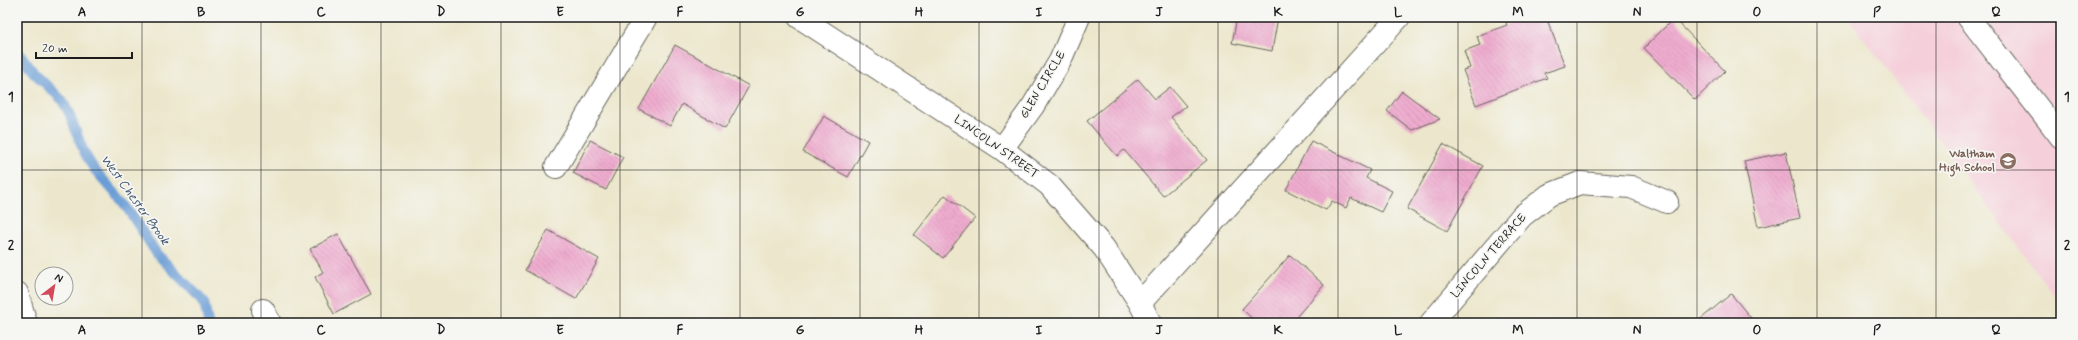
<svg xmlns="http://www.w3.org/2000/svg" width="2078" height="340" viewBox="0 0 2078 340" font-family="Mynerve,sans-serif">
  <defs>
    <pattern id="building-back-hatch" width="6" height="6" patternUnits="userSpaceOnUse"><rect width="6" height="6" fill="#efaccf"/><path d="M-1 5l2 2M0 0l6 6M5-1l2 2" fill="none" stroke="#cc93b1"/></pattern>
  </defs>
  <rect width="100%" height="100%" fill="#f6f6f2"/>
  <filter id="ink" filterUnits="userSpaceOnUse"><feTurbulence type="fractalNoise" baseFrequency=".025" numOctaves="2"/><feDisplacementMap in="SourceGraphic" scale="8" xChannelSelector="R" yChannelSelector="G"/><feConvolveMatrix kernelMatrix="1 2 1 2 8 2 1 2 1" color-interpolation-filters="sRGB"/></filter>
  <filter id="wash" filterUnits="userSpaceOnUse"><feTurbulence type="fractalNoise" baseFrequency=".012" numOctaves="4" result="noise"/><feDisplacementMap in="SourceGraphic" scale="16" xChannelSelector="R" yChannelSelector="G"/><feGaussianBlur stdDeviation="0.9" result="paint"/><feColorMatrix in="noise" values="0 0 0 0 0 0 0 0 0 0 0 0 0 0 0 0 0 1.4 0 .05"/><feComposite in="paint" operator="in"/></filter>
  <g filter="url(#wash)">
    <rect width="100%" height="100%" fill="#ece7cc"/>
    <path fill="#f5cfda" d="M1848 17H2061V305Z"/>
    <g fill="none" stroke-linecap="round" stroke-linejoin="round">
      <path stroke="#6b9dd6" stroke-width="10" d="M17 50 34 73 62 100 69 113 84 152 94 169 123 202 157 254 204 302 208 323"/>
    </g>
    <g id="blocks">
      <path fill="url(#building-back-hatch)" d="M1237 17H1278L1272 51 1232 43Z
        M1504 17H1546L1565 66 1544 73 1547 78 1476 105 1463 70 1470 68 1464 51 1480 45 1477 36 1507 25Z
        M1674 18 1725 71 1695 100 1644 48Z
        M675 45 749 86 725 129 682 104 670 126 639 109Z
        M1138 79 1155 99 1170 87 1186 106 1171 117 1207 160 1163 196 1124 150 1117 156 1087 121Z
        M1402 91 1440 119 1412 130 1387 111Z
        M824 116 868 141 848 177 803 152Z
        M590 140 623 157 606 190 573 173Z
        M1311 141 1370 170 1366 178 1392 191 1381 212 1351 198 1346 208 1332 201 1326 210 1286 190Z
        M1443 144 1483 166 1447 231 1407 209Z
        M1786 152 1800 218 1758 227 1744 161Z
        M945 195 975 218 943 258 914 235Z
        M548 230 599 259 576 299 525 270Z
        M338 234 371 294 334 314 315 277 323 272 310 249Z
        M1290 255 1324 285 1291 323H1257L1242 309Z
        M1731 294 1755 323H1696Z"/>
    </g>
  </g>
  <g filter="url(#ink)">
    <use href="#blocks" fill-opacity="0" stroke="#65635a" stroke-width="1"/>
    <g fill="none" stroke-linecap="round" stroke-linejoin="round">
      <g stroke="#65635a" stroke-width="24">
        <path id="minor" d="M799 17 1002 149 1049 185 1104 248 1140 303 1150 323
          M1968 17 2061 137
          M1002 149 1033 106 1060 61 1079 17
          M556 167 646 17
          M1140 303 1399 17
          M263 310 270 323
          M1431 323 1522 216 1549 195 1580 183 1631 187 1667 202"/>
      </g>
      <g stroke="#65635a" stroke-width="24">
        <path id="major" d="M17 293 26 323"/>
      </g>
      <use href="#minor" stroke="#fff" stroke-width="22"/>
      <use href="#major" stroke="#fff" stroke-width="22"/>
    </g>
  </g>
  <path fill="none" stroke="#1c1c1c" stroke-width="1" stroke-opacity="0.55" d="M142 17V323M261 17V323M381 17V323M501 17V323M620 17V323M740 17V323M860 17V323M979 17V323M1099 17V323M1218 17V323M1338 17V323M1458 17V323M1577 17V323M1697 17V323M1817 17V323M1936 17V323M17 170H2061"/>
  <defs>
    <g id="school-disc" transform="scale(0.9)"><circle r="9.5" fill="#8d6e63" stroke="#f6f6f2"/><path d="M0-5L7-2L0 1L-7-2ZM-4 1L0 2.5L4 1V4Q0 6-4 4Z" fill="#fff"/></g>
  </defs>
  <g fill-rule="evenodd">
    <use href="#school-disc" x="2008" y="161"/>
  </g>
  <g text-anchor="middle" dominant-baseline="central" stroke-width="3.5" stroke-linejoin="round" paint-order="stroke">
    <g font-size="12" fill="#1c1c1c" stroke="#f6f6f2">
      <text transform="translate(1043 85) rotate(-59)">GLEN CIRCLE</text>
      <text transform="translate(996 147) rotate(35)">LINCOLN STREET</text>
      <text transform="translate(1489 256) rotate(-49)">LINCOLN TERRACE</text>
    </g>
    <g font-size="12" font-weight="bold" fill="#785e54" stroke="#f6f6f2" text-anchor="end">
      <text x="1995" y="154">Waltham<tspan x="1995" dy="14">High School</tspan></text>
    </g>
    <g font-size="13" font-style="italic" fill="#405670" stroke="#f6f6f2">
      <text transform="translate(135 200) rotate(54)">West Chester Brook</text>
    </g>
  </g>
  <rect width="2078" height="340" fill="none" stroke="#f6f6f2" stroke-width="44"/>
  <g transform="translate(54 286) rotate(31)"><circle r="19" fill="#f6f6f2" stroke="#9f9f9c"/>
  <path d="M0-3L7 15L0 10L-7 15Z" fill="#d1495b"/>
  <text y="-6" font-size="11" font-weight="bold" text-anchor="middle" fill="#1c1c1c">N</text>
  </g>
  <path d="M36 52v6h96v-6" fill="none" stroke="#1c1c1c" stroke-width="2"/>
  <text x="42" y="52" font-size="12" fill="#1c1c1c" stroke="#f6f6f2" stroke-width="3" paint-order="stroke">20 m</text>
  <rect x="22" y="22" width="2034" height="296" fill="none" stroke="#1c1c1c" stroke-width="1.5"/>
  <g font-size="13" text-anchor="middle" font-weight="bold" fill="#1c1c1c">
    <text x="82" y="16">A</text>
    <text x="201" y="16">B</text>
    <text x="321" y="16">C</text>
    <text x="441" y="16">D</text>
    <text x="560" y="16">E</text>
    <text x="680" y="16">F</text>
    <text x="800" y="16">G</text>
    <text x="919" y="16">H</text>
    <text x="1039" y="16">I</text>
    <text x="1159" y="16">J</text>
    <text x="1278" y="16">K</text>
    <text x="1398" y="16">L</text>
    <text x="1518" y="16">M</text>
    <text x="1637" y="16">N</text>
    <text x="1757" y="16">O</text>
    <text x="1877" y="16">P</text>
    <text x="1996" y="16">Q</text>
    <text x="11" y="101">1</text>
    <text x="2067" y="101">1</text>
    <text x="11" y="249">2</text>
    <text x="2067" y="249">2</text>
    <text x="82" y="334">A</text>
    <text x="201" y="334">B</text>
    <text x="321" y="334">C</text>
    <text x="441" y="334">D</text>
    <text x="560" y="334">E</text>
    <text x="680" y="334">F</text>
    <text x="800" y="334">G</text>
    <text x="919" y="334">H</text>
    <text x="1039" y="334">I</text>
    <text x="1159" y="334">J</text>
    <text x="1278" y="334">K</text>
    <text x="1398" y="334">L</text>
    <text x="1518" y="334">M</text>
    <text x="1637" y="334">N</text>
    <text x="1757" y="334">O</text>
    <text x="1877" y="334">P</text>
    <text x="1996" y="334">Q</text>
  </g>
</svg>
